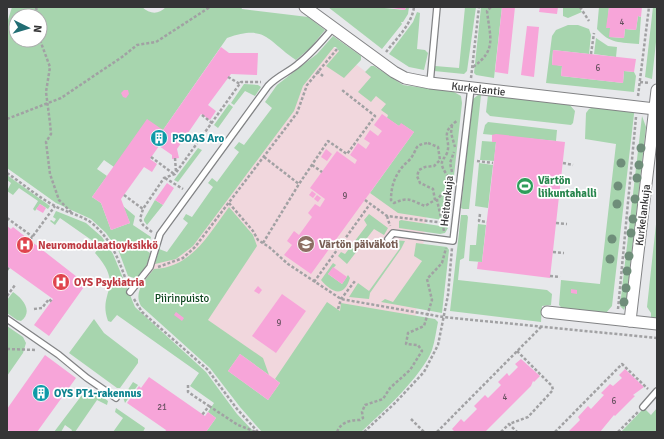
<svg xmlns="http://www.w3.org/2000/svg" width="664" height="439" viewBox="0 0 664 439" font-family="Signika,sans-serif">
  <rect width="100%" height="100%" fill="#e7e8eb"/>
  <path fill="#f1d7dd" d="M332 46 429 120 435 137 412 349 317 429 212 363 145 304 133 270 182 251Z"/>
  <path fill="#a7d5ae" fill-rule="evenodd" d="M12 7H142C150 14 158 15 166 7H241L242 9 308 17 325 30 311 47 296 60C267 41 267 24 227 38L163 130 114 167 104 160 97 169 107 176 92 197 101 203 111 230 130 223 123 206 135 216 133 225 151 237 147 251 150 253C148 262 144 276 134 278L128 276 119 252 106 233 91 219 56 203 7 168V23ZM16 16H40V40H16Z
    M328 7H374L405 10 406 7H409L408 14 403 22H401L402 24 382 49Z
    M465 7H476L467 71 464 74 434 71 435 66 459 68Z
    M481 7H502L494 78 476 75 474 73Z
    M563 7H584L580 9 582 12 568 18 563 16Z
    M599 7H609L607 28H610V37L624 38 625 29 636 30 638 16 641 17 639 44C620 42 610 44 597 29Z
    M653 7H657V33L652 79 645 77Z
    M417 12 420 13 417 49 425 50 428 53 424 70 409 67 389 54 413 22Z
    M568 25H578L589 29 591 35 589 54 553 50 552 64 562 66 561 76 623 83 624 71 634 72 636 76 634 92 546 83 552 36 556 30Z
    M333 36 361 56V60L344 78 326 66 339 51 336 47H334L303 86 294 111 193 246 176 259 155 264 159 249 167 252 188 223 183 219 186 214 192 217 213 187 208 183 212 178 217 182 239 152 234 148 239 142 244 145 272 108 265 102 277 85 317 54Z
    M596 38 608 46 617 47 616 57 594 54Z
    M371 66H374L403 85 454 92 461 96 462 103 449 221 398 213 370 193 414 132 402 124 399 126 387 118 388 115 381 110 386 104 376 96 371 102 358 92 371 77 365 72Z
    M244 84 258 85 261 87 255 96 245 91 234 105 231 103Z
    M478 95H481L469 209H463L461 208 472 104 473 99Z
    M488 95 569 104 575 111 573 123 571 125 490 116 486 112Z
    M229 104 233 107 218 128 214 125Z
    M594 107 634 112V114L612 306 606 313 562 308 559 305 561 280 600 284 616 144 585 139 586 113 589 109Z
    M642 116 646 127 626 304 624 310 620 306Z
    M488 122 557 130 556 141 483 134 485 125Z
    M482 141 496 142 494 161 480 160Z
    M198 148 202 150 178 182 174 180Z
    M479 163 493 165 488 208 475 206Z
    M7 175 50 206 48 209 40 204 35 211 33 209 38 201 19 188 13 195 7 191 11 183 7 180Z
    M155 200 163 205 147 225 144 221V219Z
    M229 207 253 235 257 246 208 320 263 358 269 375 240 354 228 371 268 400 280 383 275 379 327 302 340 311 341 303 435 319 438 322C436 331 435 341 432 350 422 376 382 413 361 432H262L240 407 210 368 141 306C133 292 145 280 154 269 191 268 209 234 229 207Z
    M56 211 86 223 102 237 113 254 135 307 206 372 237 414 254 432H206L216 418 208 412 214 403 190 386 199 373 117 315 111 322 108 321C97 291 126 288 95 253L100 246 60 218 55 225 50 221 51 220 54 222 56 219 53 217Z
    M369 214 388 228 384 235 374 229 347 264 338 256 341 252 345 254 367 225 364 220Z
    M461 215H467L468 217 464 258 460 260 458 280 547 290 552 294 551 305 542 306 541 322 450 311Z
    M657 215V318H651V313L647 307Z
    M401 220 447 227 448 228 445 233 440 234 399 228V221Z
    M478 224 486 225 482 262 469 261 470 245H476Z
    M393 240 405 241 401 249 370 293 369 299 349 297 358 283 369 291 400 248 393 242Z
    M416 243 447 247 449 250 442 313 381 302 385 299 393 302 422 261 414 256Z
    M333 263 336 265 328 274 342 284 348 275 350 278C344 298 332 293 321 280Z
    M13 292C22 298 34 311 21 321L17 320 7 313V300Z
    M94 319 104 333 138 359V363L120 388H117L69 353Z
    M7 326 23 337 26 343 23 353 7 376Z
    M133 382 138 385 125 403 123 397Z
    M88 387 108 401 107 405 97 400 75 432H71L72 430 65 425 61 432H54Z
    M116 408 145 428 143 432H113L123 418 115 412Z
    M644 408 651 415 657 408V432H621Z"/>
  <path fill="#f7a5d9" d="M385 7H406L405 10Z
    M502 7H515L508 74 495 72Z
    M540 7H558L557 14 539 12Z
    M609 7H642L641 17 638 16 636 30 625 29 624 38 609 37 610 28H606Z
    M527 26 539 27 534 77 521 75Z
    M221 47 229 53H258L257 75 231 74 208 105 216 111 210 120 201 114 177 149 179 158 172 159V155L159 146 150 159 157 164 152 172 144 167 121 199 130 223 111 230 101 203 92 197 147 119 163 130Z
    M553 50 636 59 634 72 624 71 623 83 561 76 562 66 552 65Z
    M124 90H128L129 94 126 98 123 97 121 93Z
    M382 114 399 126 401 123 414 132 311 274 284 255 292 245 287 241 294 231 299 235 312 217 308 213 315 204 320 207 325 199 310 188 337 151 355 164 357 160 350 155 358 143 366 149 370 143 364 139 370 130 378 136 382 131 374 125Z
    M496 134 565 142 550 278 477 269 478 262H482L496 142H492V135Z
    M326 149 332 154 327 161 321 157Z
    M167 183 174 188 163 205 155 200Z
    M312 191 316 194 313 198 309 195Z
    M317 195 321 198 318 202 314 199Z
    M40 204 46 208 43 213 36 209Z
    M7 226 11 229 13 227 86 284 49 336 34 325 53 299 7 266Z
    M333 267 347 277 342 284 328 274Z
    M258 286 262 290 259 294 254 291Z
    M571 289 577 290V294L571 293Z
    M282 294 306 311 276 353 252 336Z
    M176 312 184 318 182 321 174 315Z
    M240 354 280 383 268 400 228 371Z
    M45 355 76 378 37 432H11L7 429V409Z
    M521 359 540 376 534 382 533 381 531 386 485 432H455L452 429 461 419 464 422 477 409 474 406 485 395 488 398 501 385 498 382 507 373 509 376 518 367 515 364Z
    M625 369 644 387 633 395 635 396 615 416 614 415 600 432H568L580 420 578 417 588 406 591 409 604 395 601 393 610 384 613 386 622 378 619 375Z
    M149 377 205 416 208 412 216 418 206 432H165L166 430 127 403 139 386 141 388Z"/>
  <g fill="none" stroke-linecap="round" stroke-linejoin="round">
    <g stroke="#828385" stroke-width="8">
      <path id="service" d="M430 83 437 7
        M388 239 393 233 453 241 471 88
        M130 292 150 267 160 234 268 86C277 76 289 72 298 64 312 53 322 41 333 28
        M7 319 59 355 87 378 116 398
        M643 407 657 391"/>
    </g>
    <g stroke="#828385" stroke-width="13">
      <g id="minor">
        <path id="s1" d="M305 7 394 72 405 78 430 83 655 109"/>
        <path d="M657 90 630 321 657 324"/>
        <path d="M547 312 630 321"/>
      </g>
    </g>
    <path stroke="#a1a1a3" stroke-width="2.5" stroke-dasharray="3 2" stroke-linecap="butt" d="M36 7 38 16
      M580 7 589 21
      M40 26V27
      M40 40 50 67 46 92 50 123 51 134 46 142 50 174 59 200 72 213
      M386 52C396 39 412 24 414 7
      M591 54 594 33
      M473 67C497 50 490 38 487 11L491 7
      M317 71 323 76
      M228 77 240 84
      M471 78 479 7
      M640 82 650 83
      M638 96 649 7
      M202 115 212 123
      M7 119 61 98 122 57 137 45 156 42 210 7
      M452 125 451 133 455 147
      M428 143 438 147 440 160 434 166 425 167 419 170 417 176 420 183 433 189 435 200 425 206C412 201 409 196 394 203L391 200C391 186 395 175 404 165 406 163 409 161 411 158 418 149 413 145 428 143Z
      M151 157 174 174
      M264 157 299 184
      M175 158 176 172
      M477 161 493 163
      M563 163 573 165
      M312 165 322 172
      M452 172 450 163 454 152
      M7 173C23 184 38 197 55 206 66 212 79 215 89 221 110 236 119 260 127 283
      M165 178 183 189
      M450 182C449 176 443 171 442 165 441 160 445 158 447 153 452 139 438 134 458 120
      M124 195 143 209
      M365 200 387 216 445 223
      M229 203 253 231 258 240 269 247 288 264 341 299 443 317 657 338
      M480 214 479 221 487 222
      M387 216 390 226
      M7 218 33 237
      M556 223 567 224
      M444 231 437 200 441 195 451 189
      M152 232 143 225 140 219 143 209 164 178 175 174 241 82H261
      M30 240 55 206
      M263 243 299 184 328 141 347 154 375 116 342 90
      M553 252 564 253
      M158 267 183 258 195 247 297 113 307 85 337 49
      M7 270 9 267
      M550 276 560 277
      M314 282 370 204
      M7 296 15 285
      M134 299 142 312 208 370 237 409 258 432
      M34 309 42 308 49 299 52 302
      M338 309 341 299 355 281
      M618 309 636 117
      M7 349 36 350
      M517 351 552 386 553 390 528 417 509 424 517 432
      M188 385V392L209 406 202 415
      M209 406 238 425 256 432
      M411 419 424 432
      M337 432C341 422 350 420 360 420L363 418 362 412 365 405 383 399 390 388 410 370 422 351 418 345 406 344 408 333 424 326 432 300 427 279 442 263 446 248
      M364 432 395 403 424 372 438 345 448 295 452 248
      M437 432 541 327
      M501 432 509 424
      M555 432 622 364 648 389
      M618 432 638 412"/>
    <use href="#service" stroke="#fff" stroke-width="5.5"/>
    <use href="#minor" stroke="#fff" stroke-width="11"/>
  </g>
  <g fill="#6f8e7a">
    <circle cx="641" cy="148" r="4.5"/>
    <circle cx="621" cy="163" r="4.5"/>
    <circle cx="639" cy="165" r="4.5"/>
    <circle cx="637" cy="178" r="4.5"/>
    <circle cx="618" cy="186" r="4.5"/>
    <circle cx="635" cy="199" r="4.5"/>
    <circle cx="617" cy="204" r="4.5"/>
    <circle cx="633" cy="219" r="4.5"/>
    <circle cx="631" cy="233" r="4.5"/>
    <circle cx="612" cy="239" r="4.5"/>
    <circle cx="629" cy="256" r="4.5"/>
    <circle cx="610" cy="259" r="4.5"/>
    <circle cx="627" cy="271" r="4.5"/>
    <circle cx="626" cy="288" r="4.5"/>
    <circle cx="624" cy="302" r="4.5"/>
  </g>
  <defs>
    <g id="building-disc" transform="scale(0.9)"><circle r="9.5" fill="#0f9aa8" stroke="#fff"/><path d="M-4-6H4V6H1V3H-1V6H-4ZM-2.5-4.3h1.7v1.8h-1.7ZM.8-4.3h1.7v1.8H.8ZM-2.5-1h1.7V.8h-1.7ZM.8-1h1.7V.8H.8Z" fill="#fff"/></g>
    <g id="stadium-disc" transform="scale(0.9)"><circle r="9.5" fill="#2e9e5b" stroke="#fff"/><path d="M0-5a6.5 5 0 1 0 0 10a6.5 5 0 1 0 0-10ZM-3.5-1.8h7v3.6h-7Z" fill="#fff"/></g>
    <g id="school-disc" transform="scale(0.9)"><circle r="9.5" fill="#8d6e63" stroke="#fff"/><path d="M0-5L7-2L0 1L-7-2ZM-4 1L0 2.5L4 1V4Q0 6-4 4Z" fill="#fff"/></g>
    <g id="hospital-disc" transform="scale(0.9)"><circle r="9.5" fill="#e0444e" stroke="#fff"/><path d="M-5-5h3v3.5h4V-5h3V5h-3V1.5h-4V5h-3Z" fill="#fff"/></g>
  </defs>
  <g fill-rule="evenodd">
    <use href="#building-disc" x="159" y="138"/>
    <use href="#stadium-disc" x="525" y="186"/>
    <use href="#school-disc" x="306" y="244"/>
    <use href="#hospital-disc" x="25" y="245"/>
    <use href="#hospital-disc" x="61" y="282"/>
    <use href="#building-disc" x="41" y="393"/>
  </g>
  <g text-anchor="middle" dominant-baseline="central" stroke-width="3.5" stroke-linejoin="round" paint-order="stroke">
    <g font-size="9" fill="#66515f">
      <text x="622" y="22">4</text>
      <text x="598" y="68">6</text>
      <text x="345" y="196">9</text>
      <text x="279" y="323">9</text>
      <text x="505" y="397">4</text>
      <text x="614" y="401">6</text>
      <text x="162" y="407">21</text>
    </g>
    <g font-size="11" fill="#353536" stroke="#fff">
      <text stroke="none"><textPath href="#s1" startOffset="197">Kurkelantie</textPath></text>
      <text transform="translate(447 201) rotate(-84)">Heitonkuja</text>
      <text transform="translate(643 215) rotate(-83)">Kurkelankuja</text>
    </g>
    <g font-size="11" font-weight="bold" fill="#0d838f" stroke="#fff" text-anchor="start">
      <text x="172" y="138">PSOAS Aro</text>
      <text x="54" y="393">OYS PT1-rakennus</text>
    </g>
    <g font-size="11" font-weight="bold" fill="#27864d" stroke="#fff" text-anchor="start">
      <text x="538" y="180">Värtön<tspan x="538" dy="13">liikuntahalli</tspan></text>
    </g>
    <g font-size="11" font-weight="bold" fill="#785e54" stroke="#fff" text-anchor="start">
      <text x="319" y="244">Värtön päiväkoti</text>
    </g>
    <g font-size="11" font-weight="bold" fill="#be3a42" stroke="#fff" text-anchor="start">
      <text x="38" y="245">Neuromodulaatioyksikkö</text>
      <text x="74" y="282">OYS Psykiatria</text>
    </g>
    <g font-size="11" fill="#0c451d" stroke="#fff">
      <text x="182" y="298">Piirinpuisto</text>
    </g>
  </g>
  <rect width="664" height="439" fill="none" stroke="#353536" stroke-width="16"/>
  <g transform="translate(28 28) rotate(95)"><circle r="19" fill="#ffffff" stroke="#aeaeaf"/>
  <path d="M0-3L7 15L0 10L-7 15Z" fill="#216d73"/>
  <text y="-6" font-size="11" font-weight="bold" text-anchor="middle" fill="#353536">N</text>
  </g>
</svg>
